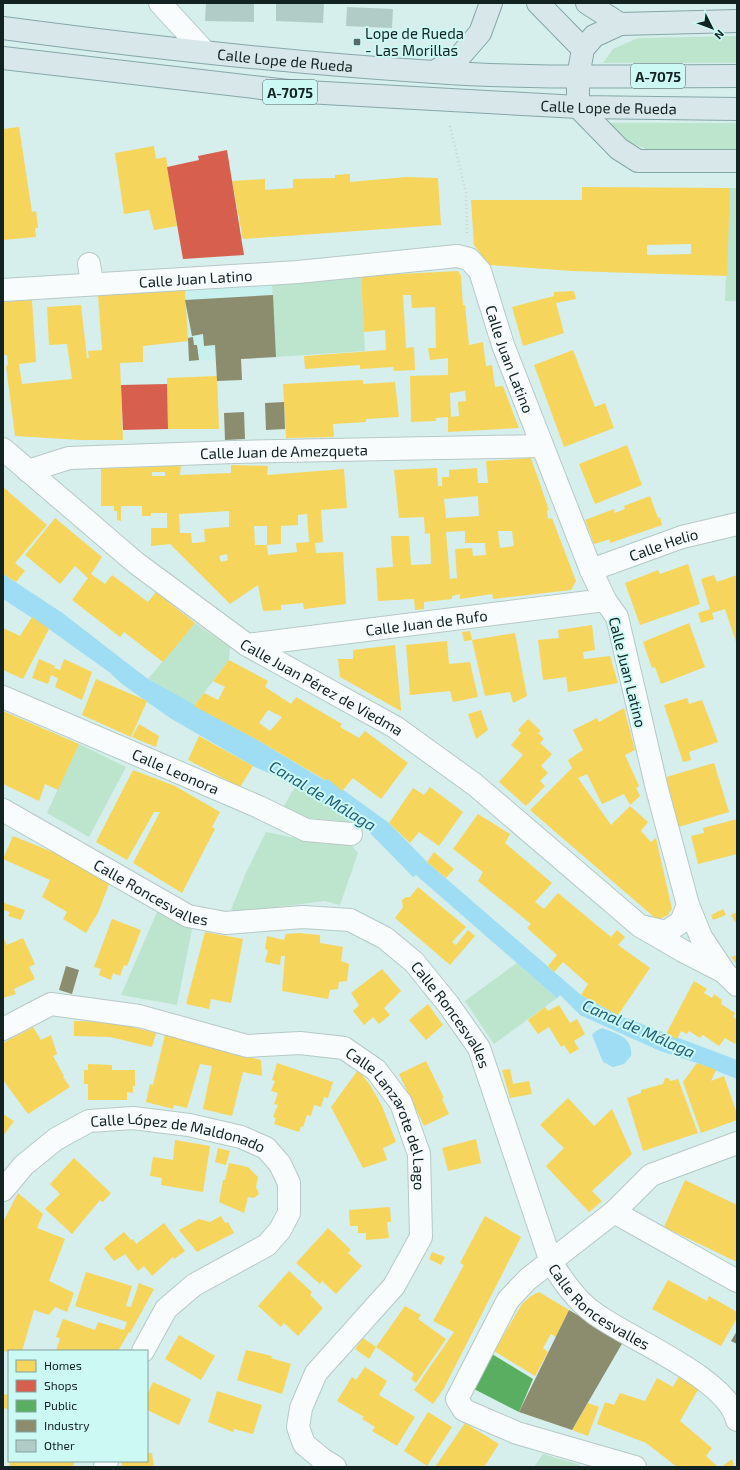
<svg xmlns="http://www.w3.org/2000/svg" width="740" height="1470" viewBox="0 0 740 1470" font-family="'Exo 2',sans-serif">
  <rect width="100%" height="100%" fill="#d6eeec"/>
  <path fill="#c8f0ed" d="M272 282 276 357 189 361 185 290Z"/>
  <path fill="#bde4cd" d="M737 36V63H603L613 49 638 38Z
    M608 123H737V150L646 149 619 138Z
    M730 188H737V301H725Z
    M361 276 365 351 276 357 272 282Z
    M195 623 230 647 229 660 194 706 148 679Z
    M79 744 126 767 89 837 47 813Z
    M296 785 366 829 333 820 300 817 281 811Z
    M266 832 324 844 347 840 358 853 340 905 325 901 238 912 231 910 245 875Z
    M157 912 192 929 177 1005 121 995Z
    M517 963 557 998 494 1044 465 1001Z
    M543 1454 580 1465 579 1467H534Z"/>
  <path fill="#9eddf4" d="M3 574 61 612 148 679 261 742 324 780 328 779 389 823 427 862 581 995 618 1015 737 1060V1079L697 1063 660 1051 580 1015 560 995 557 998 416 875 413 877 366 829 296 785 253 766 170 718 122 684 109 672 49 629 3 599Z
    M602 1028C617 1034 633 1037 631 1056L624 1064 613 1067 603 1062 592 1035 596 1031Z"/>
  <path fill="#f6d55c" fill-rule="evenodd" d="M19 127 32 212 36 211 38 228H35L36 237 3 240V129Z
    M154 146 156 159 166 157 177 226 154 230 149 210 124 214 115 153Z
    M350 174V182L406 177 438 178 441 225 243 239 232 181 265 179V190L293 188V179L335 178V175Z
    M582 187 730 188 727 276 572 271 489 265 474 245 471 200H582ZM691 244V254L647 255V245Z
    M458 271 461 276 463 305H465L469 345 483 342 486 366 492 365 495 387 503 386 519 428 448 432V417L436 418V421L411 422 410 376 448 375V358L430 360 428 348H436L435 307 412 308 411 295H403L406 348 414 347 415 370 394 371 393 367 360 369V365L305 369 304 356 386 350 385 330 364 332 361 276ZM465 391 466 401 458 402 459 416 451 417 450 393Z
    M185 290 188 341 143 346V362L120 363 123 440H80L15 436 6 366 8 365 7 355H3V302L32 300 36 362 19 364 22 384 72 379 67 344 49 345 47 307 81 305 87 358H89L88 351 102 350 98 294Z
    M574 291 576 299 556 303 564 333 523 346 512 307 554 296V292Z
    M573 350 595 407 605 403 614 428 564 447 534 365Z
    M217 376 219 429H168L167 378Z
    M363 380V384L395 382 399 417 366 419V422L333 424 334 437 286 438 283 384Z
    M627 445 642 485 595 504 579 464Z
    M531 458 549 510H547L548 519 552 518 576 581 571 590 493 599 492 594 460 599V594L452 596V599L424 602V609L415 610 414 599 378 601 376 568 393 567 391 536H409L411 565 431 564 430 533 425 534 424 517 399 518 394 470 435 468H437L438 486H442V477H449V470L477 468 478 483H488L486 461ZM478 496 479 516 446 518 444 499ZM465 531V543H485L486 555 473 556 472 548 455 549 457 578 450 579 446 532ZM498 531H512L514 546 500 548Z
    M181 464 180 475 231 473V465L268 466 267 475 344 469 347 508 321 510 323 542 315 543 316 553 343 552 346 604 304 609 303 603 281 605V610L263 611 258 585 230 604 170 544 151 546V528H167V513H151V516H142V506H121V521L117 520V511H114V506H101V466ZM152 472H165V476H152ZM229 511V527L204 529 205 542 192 543 191 533H180L179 514ZM307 514 309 542 296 543 297 552 268 555 267 545 281 544V526L298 525V515ZM254 526H267V545H255ZM227 554 228 560 221 562 219 556Z
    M3 487 47 525 15 563 25 571 16 582 3 574Z
    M650 496 658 518 660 517 662 525 610 543V539L594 544 585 520 614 509 615 513 625 509 624 506Z
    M55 518 102 557 91 574 105 584 112 575 148 602 156 592 195 623 163 662 124 632 120 637 72 600 88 578 75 566 60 584 25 555Z
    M688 564 700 604 640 625 625 583 658 570 660 574Z
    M714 575 717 582 737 575V645L725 609 712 613 714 619 701 623 698 613 710 609 701 579Z
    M32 617 49 629 23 679 3 670V628L20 636Z
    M689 623 705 667 661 684 655 667 652 668 643 642Z
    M592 625 595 650 583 652 584 659 610 656 618 683 568 692 566 677 543 680 538 640 559 638 558 630Z
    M470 631 472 640 515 633 527 696 513 703 510 692 485 696 472 640 464 641 462 632Z
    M447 641 449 664 470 662 478 697 453 702 450 691 410 695 406 645Z
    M395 645 401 709V711L340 677 338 659H353V650Z
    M39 659 55 666 54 668 60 670 64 659 92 672 82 700 55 687 58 678 51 675 48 684 32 678Z
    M229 660 268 681 265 687 291 704 296 697 342 724 340 727 359 738 365 731 408 763 381 799 353 778 342 791 328 779 325 780 261 742 194 706 204 693 218 700 225 687 213 681ZM268 710 282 717 270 731 259 723Z
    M96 679 147 701 131 737 82 715Z
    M687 698 689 704 702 700 718 742 689 752 691 760 683 762 664 705Z
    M624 708 635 750 625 755 639 786 636 788 640 796 630 805 624 794 602 804 587 774 578 778 611 825 630 806 648 822 641 831 651 842 656 838 672 909 668 915 660 919 655 918 530 810 572 768 568 760 583 750 573 730 597 718 599 722Z
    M481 710 488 730 476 739 468 714Z
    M3 711 79 744 58 790 45 784 39 801 5 785 3 783Z
    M528 719 541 731 538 733 544 739 540 743 552 754 541 766 548 773 540 781 545 786 526 806 499 782 523 755 511 745 521 733 518 730Z
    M139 724 159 736 156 747 132 737Z
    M199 736 253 766 240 787 188 760Z
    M714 763 729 812 675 828 666 777Z
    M133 770 175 786 220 812 212 827 215 829 182 893 133 863 160 812H154L127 860 96 842Z
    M430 787 463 812 439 846 419 832 410 843 389 823 413 788 424 795Z
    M478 814 510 834 505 843 552 883 535 902 544 909 558 893 611 937 617 930 625 937 618 945 650 968 618 1015 581 995 588 984 563 962 554 972 548 966 557 955 527 928 531 924 478 881 483 872 453 849Z
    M737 819V854L698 864 691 836 704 833 703 828Z
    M13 836 60 855 109 884 98 913 86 933 63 919 67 912 42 897 50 880 3 859Z
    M434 852 454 869 446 878 427 862Z
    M418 887 466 927 452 942 456 945 468 930 475 936 450 965 395 918 403 907 402 900 406 897H410Z
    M4 903 25 910 21 920 8 916 10 912 3 910Z
    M723 909 726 915 713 920 711 915Z
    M737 912V925L731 915Z
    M112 919 141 930 127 966 124 965 120 976 113 973 111 980 99 975 101 969 94 967Z
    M205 932 243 939 231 1003 211 999 209 1009 186 1004Z
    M298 933 320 935V943L343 947 341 961 349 964 347 981 339 982 338 989 330 990 328 999 282 991 285 956H281L280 965 265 962 268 950 265 949 267 936 284 940 286 934Z
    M3 937 7 945 23 938 35 964 29 967 35 979 14 989 16 994 3 998Z
    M737 955V964L731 957Z
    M382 969 401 991 384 1008 390 1015 379 1024 373 1017 364 1025 353 1011 359 1005 351 993Z
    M694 981 707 989 704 993 712 998 714 994 722 1000 721 1004 735 1013 733 1017 737 1020V1040L735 1044 725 1038 719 1046 703 1035 700 1038 689 1031 687 1034 681 1031 677 1039 666 1034Z
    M428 1004 443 1025 426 1040 409 1020Z
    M559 1005 570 1023 577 1019 585 1034 574 1041 579 1049 570 1054 564 1045 561 1047 549 1027 538 1034 528 1020 545 1007 548 1011Z
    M74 1021 112 1022 156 1033 152 1047 110 1037 74 1036Z
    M33 1027 41 1040 51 1035 57 1054 53 1056 64 1076 63 1077 70 1087 28 1114 3 1080V1043Z
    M165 1035 261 1060 262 1076 243 1072 232 1116 203 1109 212 1066 200 1064 187 1108 174 1105 173 1109 146 1102 150 1084 153 1085Z
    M426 1061 444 1098 442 1099 449 1114 424 1126 399 1074Z
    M277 1063 333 1082 328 1098 324 1097 321 1107 314 1105 311 1116 307 1115 303 1127 301 1126 299 1132 274 1124 276 1118 273 1117 278 1105 274 1104 278 1093 271 1091 275 1081 272 1080Z
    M697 1063 716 1070 711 1081 724 1076 737 1114V1120L701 1133 683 1082Z
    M88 1064 112 1065V1070H135V1086H133V1093L127 1092V1100H88V1084H84V1070H88Z
    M510 1069 513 1084 529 1081 532 1094 510 1098 502 1070Z
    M358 1070 370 1085 382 1106 396 1142 383 1148 387 1160 363 1168 331 1107Z
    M665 1078H668L671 1081 678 1079 698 1133 643 1151 627 1098 641 1093V1090L663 1084Z
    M568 1098 594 1126 612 1109 632 1154 592 1191 602 1201 589 1212 546 1166 564 1148 540 1125Z
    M3 1114 14 1121 3 1136Z
    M476 1139 481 1163 448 1171 442 1148Z
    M175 1140 210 1146 203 1192 161 1185 162 1178 150 1176 153 1157 173 1160Z
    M218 1148 230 1151 226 1165 215 1162Z
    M74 1158 111 1193 103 1202 100 1200 72 1234 45 1209 60 1194 50 1184Z
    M229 1163 248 1167 258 1177 256 1187 259 1194 254 1198 248 1197 244 1213 219 1202 223 1180H225Z
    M685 1180 737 1205V1262L664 1227Z
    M18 1193 43 1214 37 1228 65 1239 49 1281 74 1293 67 1312 55 1307 49 1315 34 1310 22 1351 9 1352 3 1351V1222Z
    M390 1207 391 1222H387L389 1238 366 1240V1233H358V1226H350L349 1210Z
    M221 1216 225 1223 228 1222 234 1233 197 1252 179 1230 199 1219 210 1222Z
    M485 1216 521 1237 444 1388 433 1404 414 1390 454 1332 433 1321 464 1265 460 1263Z
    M164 1223 185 1251 174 1259 173 1257 152 1276 144 1266 138 1271 125 1254 114 1261 104 1248 124 1232 131 1240 133 1239 136 1244Z
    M328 1228 351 1250 348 1253 362 1266 336 1294 322 1281 320 1284 296 1263Z
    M432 1252 445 1257 441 1265 429 1259Z
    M289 1271 312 1292 310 1295 323 1308 298 1336 284 1323 281 1327 258 1306Z
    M86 1272 132 1286 126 1306 131 1307 139 1283 154 1289 130 1333 129 1332 118 1351H56L60 1338 56 1337 63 1319 95 1330 98 1322 124 1330 127 1322 75 1306Z
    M668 1280 707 1301 709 1296 737 1312V1318L721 1346 652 1309Z
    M539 1292 569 1310 556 1337 551 1334 543 1348 548 1352 535 1376 494 1351 522 1304 531 1296Z
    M405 1306 421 1315 418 1319 446 1339 416 1383 411 1379 414 1374 376 1347Z
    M179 1335 215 1356 201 1380 165 1359Z
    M363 1338 376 1347 369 1359 355 1349Z
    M246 1350 272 1356 271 1358 291 1364 282 1394 237 1380Z
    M365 1367 387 1381 379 1395 415 1417 397 1446 372 1431 375 1427 362 1419 364 1417 337 1401 352 1377 356 1380Z
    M679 1376 699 1388 680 1421 712 1448 706 1456 718 1467H677L646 1443 597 1424 605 1402 614 1405 620 1393 645 1401 657 1378 673 1387Z
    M153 1382 191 1399 179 1425 147 1410V1395Z
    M217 1391 262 1405 253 1434 234 1429 233 1432 208 1422Z
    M3 1394 9 1395 8 1409 3 1408Z
    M588 1403 599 1407 588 1436 572 1430Z
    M428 1412 452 1427 427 1466 404 1451Z
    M465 1423 499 1444 484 1467H435Z
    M147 1453H152L154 1467H122L121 1461H147Z
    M732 1459 734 1467H721Z
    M10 1461H73L74 1463 73 1467H9Z"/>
  <path fill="#d6604d" d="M227 150 244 255 183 259 167 167 199 160 198 156Z
    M167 384 168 429 123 430 121 385Z"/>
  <path fill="#5aae61" d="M492 1354 533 1379 519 1412 474 1389Z"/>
  <path fill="#8c8c6e" d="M273 295 276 357 241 359 242 380 217 381 215 345 204 346 203 334 192 336 185 300Z
    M193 337 194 345H197L199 360 189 361 188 338Z
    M284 402 285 429 266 430 265 403Z
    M244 412 245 439 225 440 224 413Z
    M66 966 79 970 72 994 59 990Z
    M569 1310 623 1342 572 1430 519 1412Z
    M737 1331V1344L731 1341Z"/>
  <path fill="#b1ccc6" d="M206 3H254V22L205 21Z
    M276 3 324 4 323 23 276 21Z
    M347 7 393 9 392 28 346 26Z"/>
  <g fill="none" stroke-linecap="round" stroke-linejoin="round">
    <g stroke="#b6c9c7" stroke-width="24">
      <g id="minor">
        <path d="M160 3 205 52"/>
        <path d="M89 264 92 283"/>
        <path id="s1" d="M3 290 298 272 457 256 469 259 480 271 503 345 591 570 605 600 617 617 657 789 688 905 701 937 725 973 737 985"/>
        <path id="s2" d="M3 449 136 563 247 645 395 727 474 784 640 926 683 951 724 972"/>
        <path id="s3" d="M28 471 69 458 234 452 542 446"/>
        <path id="s4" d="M591 570 682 537 737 524"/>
        <path id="s5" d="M247 645 605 600"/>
        <path id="s6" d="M3 697 259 807 306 830 351 834"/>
        <path id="s7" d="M3 810 188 916 225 923 303 917 350 920 385 938 414 962 448 1004 479 1048 551 1262C563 1281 576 1300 594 1313 629 1339 727 1378 737 1420"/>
        <path d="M645 927 666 932 681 922 688 905"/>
        <path id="s8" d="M3 1029 51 1004 139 1016 247 1046 300 1043 344 1048 376 1070 401 1103 419 1154 421 1237 394 1286 316 1373 301 1408 298 1427 304 1444 322 1459 335 1467"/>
        <path id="s9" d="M3 1190 24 1165 56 1139 89 1121 133 1118 189 1125 241 1137 266 1148 280 1164 289 1183V1213L280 1230 267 1245 194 1285 166 1309 143 1351"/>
        <path d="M614 1212 737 1281"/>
        <path d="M105 1467 107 1461"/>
        <path d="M635 1467 517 1433 464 1410 457 1399 508 1300 528 1279 614 1212 651 1175 737 1143"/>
      </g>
    </g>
    <g stroke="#86a7a8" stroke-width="24">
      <g id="major">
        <path d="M538 3 583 49"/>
        <path d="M587 3 620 24"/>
        <path d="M737 21 620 24 594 36 583 49 578 77V107L619 149 638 161H737"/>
        <path id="s10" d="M3 28C146 47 290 63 434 72 535 79 636 76 737 76"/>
        <path id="s11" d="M3 58 288 91 578 107 737 109"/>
        <path d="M434 72 460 56 480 33 491 3"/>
      </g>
    </g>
    <path stroke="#ccd4d2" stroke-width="2.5" stroke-dasharray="1 3" stroke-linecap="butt" d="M450 126 466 193 467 233"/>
    <use href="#minor" stroke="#f9fcfc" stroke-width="22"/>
    <use href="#major" stroke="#d8e7e9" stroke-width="22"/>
  </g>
  <rect fill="#576a69" stroke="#ccf9f4" stroke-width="1.5" x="353" y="38" width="8" height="8" rx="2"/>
  <g text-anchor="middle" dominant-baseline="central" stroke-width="4" stroke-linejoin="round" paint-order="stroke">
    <g fill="#ccf9f4" stroke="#4a6361" stroke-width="1">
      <rect x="631" y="64" width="54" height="24" rx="3"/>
      <rect x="263" y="80" width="54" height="24" rx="3"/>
    </g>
    <g font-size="14" font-weight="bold" fill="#122322">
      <text x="658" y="76">A-7075</text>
      <text x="290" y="92">A-7075</text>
    </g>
    <g font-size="15" fill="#122322" stroke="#ccf9f4" text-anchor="start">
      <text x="365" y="33">Lope de Rueda<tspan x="365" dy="17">- Las Morillas</tspan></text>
    </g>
    <g font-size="15" fill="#122322" stroke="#ccf9f4">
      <text stroke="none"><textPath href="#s10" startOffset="284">Calle Lope de Rueda</textPath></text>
      <text stroke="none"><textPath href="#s11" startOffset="608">Calle Lope de Rueda</textPath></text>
      <text stroke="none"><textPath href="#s1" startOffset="193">Calle Juan Latino</textPath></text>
      <text stroke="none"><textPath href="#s1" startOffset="577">Calle Juan Latino</textPath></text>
      <text stroke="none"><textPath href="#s3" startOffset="258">Calle Juan de Amezqueta</textPath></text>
      <text stroke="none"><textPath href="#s4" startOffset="77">Calle Helio</textPath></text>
      <text stroke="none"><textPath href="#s5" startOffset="181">Calle Juan de Rufo</textPath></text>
      <text transform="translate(628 672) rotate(76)">Calle Juan Latino</text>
      <text stroke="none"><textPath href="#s2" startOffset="399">Calle Juan Pérez de Viedma</textPath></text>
      <text stroke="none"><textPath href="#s6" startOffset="188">Calle Leonora</textPath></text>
      <text stroke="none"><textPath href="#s7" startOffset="170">Calle Roncesvalles</textPath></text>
      <text stroke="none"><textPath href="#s7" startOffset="518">Calle Roncesvalles</textPath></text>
      <text stroke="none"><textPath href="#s8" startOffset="440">Calle Lanzarote del Lago</textPath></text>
      <text stroke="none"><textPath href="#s9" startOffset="202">Calle López de Maldonado</textPath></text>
      <text stroke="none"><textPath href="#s7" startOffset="854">Calle Roncesvalles</textPath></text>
    </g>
    <g font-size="16" font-style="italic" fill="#1e5d74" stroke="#ccf9f4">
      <text transform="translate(323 795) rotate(31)">Canal de Málaga</text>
      <text transform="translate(639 1028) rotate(24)">Canal de Málaga</text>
    </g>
  </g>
  <rect width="740" height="1470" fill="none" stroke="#122322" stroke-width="8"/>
  <rect x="8" y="1350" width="140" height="112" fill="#ccf9f4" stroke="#82a3a0"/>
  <rect x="16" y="1360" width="20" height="12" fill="#f6d55c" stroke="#82a3a0"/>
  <text x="44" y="1370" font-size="12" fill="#122322">Homes</text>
  <rect x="16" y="1380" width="20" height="12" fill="#d6604d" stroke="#82a3a0"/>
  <text x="44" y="1390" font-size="12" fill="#122322">Shops</text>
  <rect x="16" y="1400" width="20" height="12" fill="#5aae61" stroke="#82a3a0"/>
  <text x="44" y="1410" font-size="12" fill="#122322">Public</text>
  <rect x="16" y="1420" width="20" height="12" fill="#8c8c6e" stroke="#82a3a0"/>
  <text x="44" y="1430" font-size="12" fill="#122322">Industry</text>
  <rect x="16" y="1440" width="20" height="12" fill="#b1ccc6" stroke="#82a3a0"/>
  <text x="44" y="1450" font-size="12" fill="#122322">Other</text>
  <g transform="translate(712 28) rotate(132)" stroke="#ccf9f4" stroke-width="3" paint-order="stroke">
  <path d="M0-3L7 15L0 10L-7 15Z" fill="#122322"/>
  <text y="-6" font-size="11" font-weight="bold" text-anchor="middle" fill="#122322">N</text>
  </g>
</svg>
